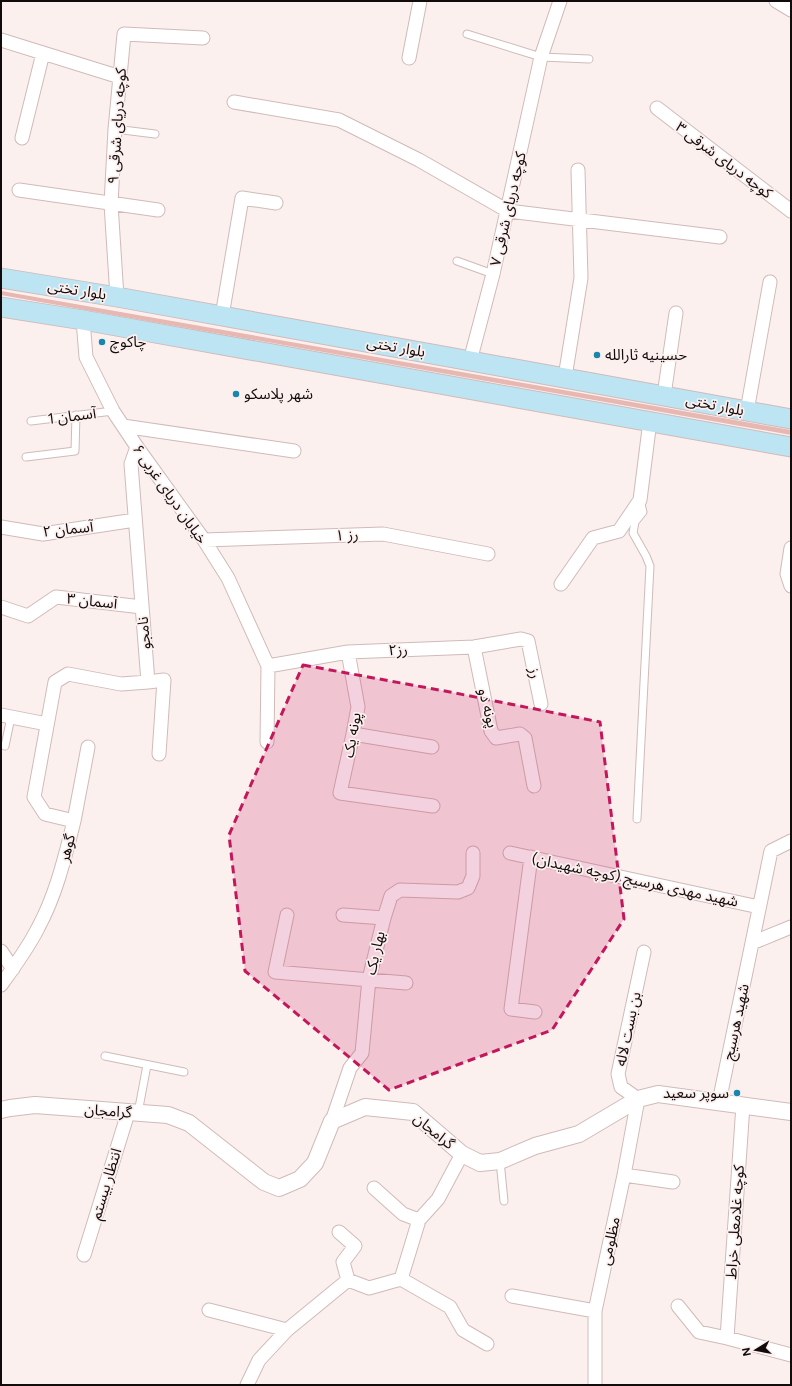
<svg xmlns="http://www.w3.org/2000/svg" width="792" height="1386" viewBox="0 0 792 1386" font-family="Figtree,'Noto Sans Arabic',sans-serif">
  <rect width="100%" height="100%" fill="#fcf0ef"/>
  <path fill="#e7b7b2" d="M1 291 791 430V435L1 295Z"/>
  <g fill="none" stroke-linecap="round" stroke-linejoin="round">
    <g stroke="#cfbbb9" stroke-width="9">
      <path id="service" d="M467 34 541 57 589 59
        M115 129 155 134
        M457 261 493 274
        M31 421 113 411
        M26 457 75 451 76 415
        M5 746 11 717
        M637 819 650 566 646 556 633 533 635 522 643 512 640 500
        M105 1056 184 1072
        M138 1113 147 1065
        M500 1161 504 1201"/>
    </g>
    <g stroke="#cfbbb9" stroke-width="15">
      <path id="minor" d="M776 1 791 10
        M1 40 120 77
        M409 58 420 1
        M234 102 339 120 419 160 508 211 720 237
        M657 108 791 211
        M22 138 43 53
        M19 190 158 210
        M117 297 111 204 115 129 124 34 203 38
        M222 316 242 198 276 203
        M83 320 86 357 113 411 137 447 204 540 228 578 268 666 267 742
        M470 361 493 274 541 57 560 1
        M565 377 581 278 578 170
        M664 395 676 313
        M747 411 770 282
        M123 426 294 451
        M1 527 43 534 135 520
        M204 540 383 534 488 554
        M791 548 787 574 791 586
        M561 584 593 538 619 531 640 500 650 421
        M1 607 28 616 56 597 142 607
        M474 647 491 731 496 738 520 734 525 738 534 786
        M348 652 358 707 353 734 340 793 433 806
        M268 666 348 652 474 647 521 639 528 641 541 704
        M148 682 164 680 159 754
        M1 715 47 724
        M353 734 432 747
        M74 821 88 747
        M510 853 759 907
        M531 857 511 1009 535 1012
        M287 915 275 972 406 983
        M343 915 384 918
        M752 943 771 851 791 841
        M1 951 13 969
        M1 985C14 967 28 948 38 928 56 895 65 857 74 821L45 814 34 797 55 682 68 674 121 684 148 682 131 464 137 447
        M719 1102 752 943 791 927
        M332 1121 350 1068 362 1053 369 979 384 918 391 896 400 890 458 892 468 888 473 876V853
        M624 1175 673 1182
        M374 1188 403 1214 419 1220
        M339 1232 355 1246 343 1262 348 1280
        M84 1255 128 1113
        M401 1279 419 1220 438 1199 462 1154
        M512 1296 595 1311
        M678 1306 699 1332 727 1338 791 1355
        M209 1310 287 1330
        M727 1338 743 1105
        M247 1385 259 1360 287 1330 348 1280 369 1288 401 1279 450 1307 463 1330 487 1344
        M595 1385V1311L624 1175 638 1099 621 1087 618 1074 644 952"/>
    </g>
    <g stroke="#cfbbb9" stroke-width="18">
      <path id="tertiary" d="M1 1110 10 1108 35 1105 168 1115 189 1123 264 1182 279 1188 300 1179 315 1163 332 1121 365 1107 413 1112 462 1154 480 1163 500 1161 535 1146 579 1134 638 1099 658 1094 791 1112"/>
    </g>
    <g stroke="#cfbbb9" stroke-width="21">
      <path id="secondary" d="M1 278 117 297 791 419
        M1 307 83 320 791 447"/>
    </g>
    <use href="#service" stroke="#fff" stroke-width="7"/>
    <use href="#minor" stroke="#fff" stroke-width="13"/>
    <use href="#tertiary" stroke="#fff" stroke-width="16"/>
    <use href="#secondary" stroke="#bce4f2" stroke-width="19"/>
  </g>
  <path fill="#c2185b" fill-opacity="0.2" stroke="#c2185b" stroke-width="3" stroke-dasharray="8 5" stroke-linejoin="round" d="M303 665 450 692 600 722 624 919 552 1030 389 1090 245 971 229 835Z"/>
  <g fill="#1986ad" stroke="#fcf0ef" stroke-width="1.5">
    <circle cx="102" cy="342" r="4"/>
    <circle cx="597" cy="355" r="4"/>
    <circle cx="236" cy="394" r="4"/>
    <circle cx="737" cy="1093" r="4"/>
  </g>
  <g text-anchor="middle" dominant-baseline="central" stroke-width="3.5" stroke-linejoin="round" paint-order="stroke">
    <g font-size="15" fill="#120b0b" stroke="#fcf0ef">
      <text transform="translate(117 126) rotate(-86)">کوچه دریای شرقی ۹</text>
      <text transform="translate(724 160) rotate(37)">کوچه دریای شرقی ۳</text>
      <text transform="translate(508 209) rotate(-77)">کوچه دریای شرقی ۷</text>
      <text transform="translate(77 290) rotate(9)">بلوار تختی</text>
      <text transform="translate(396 347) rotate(10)">بلوار تختی</text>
      <text transform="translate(715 405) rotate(11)">بلوار تختی</text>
      <text transform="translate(72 416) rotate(-7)">آسمان 1</text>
      <text transform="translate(170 494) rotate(55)">خیابان دریای غربی ۶</text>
      <text transform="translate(68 529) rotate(-6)">آسمان ۲</text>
      <text transform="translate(347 535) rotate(-2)">رز ۱</text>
      <text transform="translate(92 601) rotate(6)">آسمان ۳</text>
      <text transform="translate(144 633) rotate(-95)">نامجو</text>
      <text transform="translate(398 650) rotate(-2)">رز۲</text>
      <text transform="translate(535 673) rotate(78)">رز</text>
      <text transform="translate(488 708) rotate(76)">پونه دو</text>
      <text transform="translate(352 735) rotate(-80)">پونه یک</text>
      <text transform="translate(67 848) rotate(-76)">گوهر</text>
      <text transform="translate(635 880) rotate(12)">شهید مهدی هرسیج (کوچه شهیدان)</text>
      <text transform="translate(375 953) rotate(-77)">بهار یک</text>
      <text transform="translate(736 1022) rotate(-78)">شهید هرسیج</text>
      <text transform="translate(628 1029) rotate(-78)">بن بست لاله</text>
      <text transform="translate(108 1111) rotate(4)">گرامجان</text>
      <text transform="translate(434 1131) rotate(39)">گرامجان</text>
      <text transform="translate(106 1184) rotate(-73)">انتظار بیستم</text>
      <text transform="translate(735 1222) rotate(-86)">کوچه غلامعلی خراط</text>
      <text transform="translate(610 1241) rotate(-78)">مظلومی</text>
    </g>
    <g font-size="15" fill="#120b0b" stroke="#fcf0ef" text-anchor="start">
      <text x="110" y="342">چاکوچ</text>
      <text x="605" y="355">حسینیه ثارالله</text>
      <text x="244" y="394">شهر پلاسکو</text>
      <text x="729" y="1093" text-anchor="end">سوپر سعید</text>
    </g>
  </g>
  <rect width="792" height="1386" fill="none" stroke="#120b0b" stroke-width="4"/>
  <g transform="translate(756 1350) rotate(259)" stroke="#fcf0ef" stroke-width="3" paint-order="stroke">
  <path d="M0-3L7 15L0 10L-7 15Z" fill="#120b0b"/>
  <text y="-6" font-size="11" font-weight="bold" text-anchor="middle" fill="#120b0b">N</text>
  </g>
</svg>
